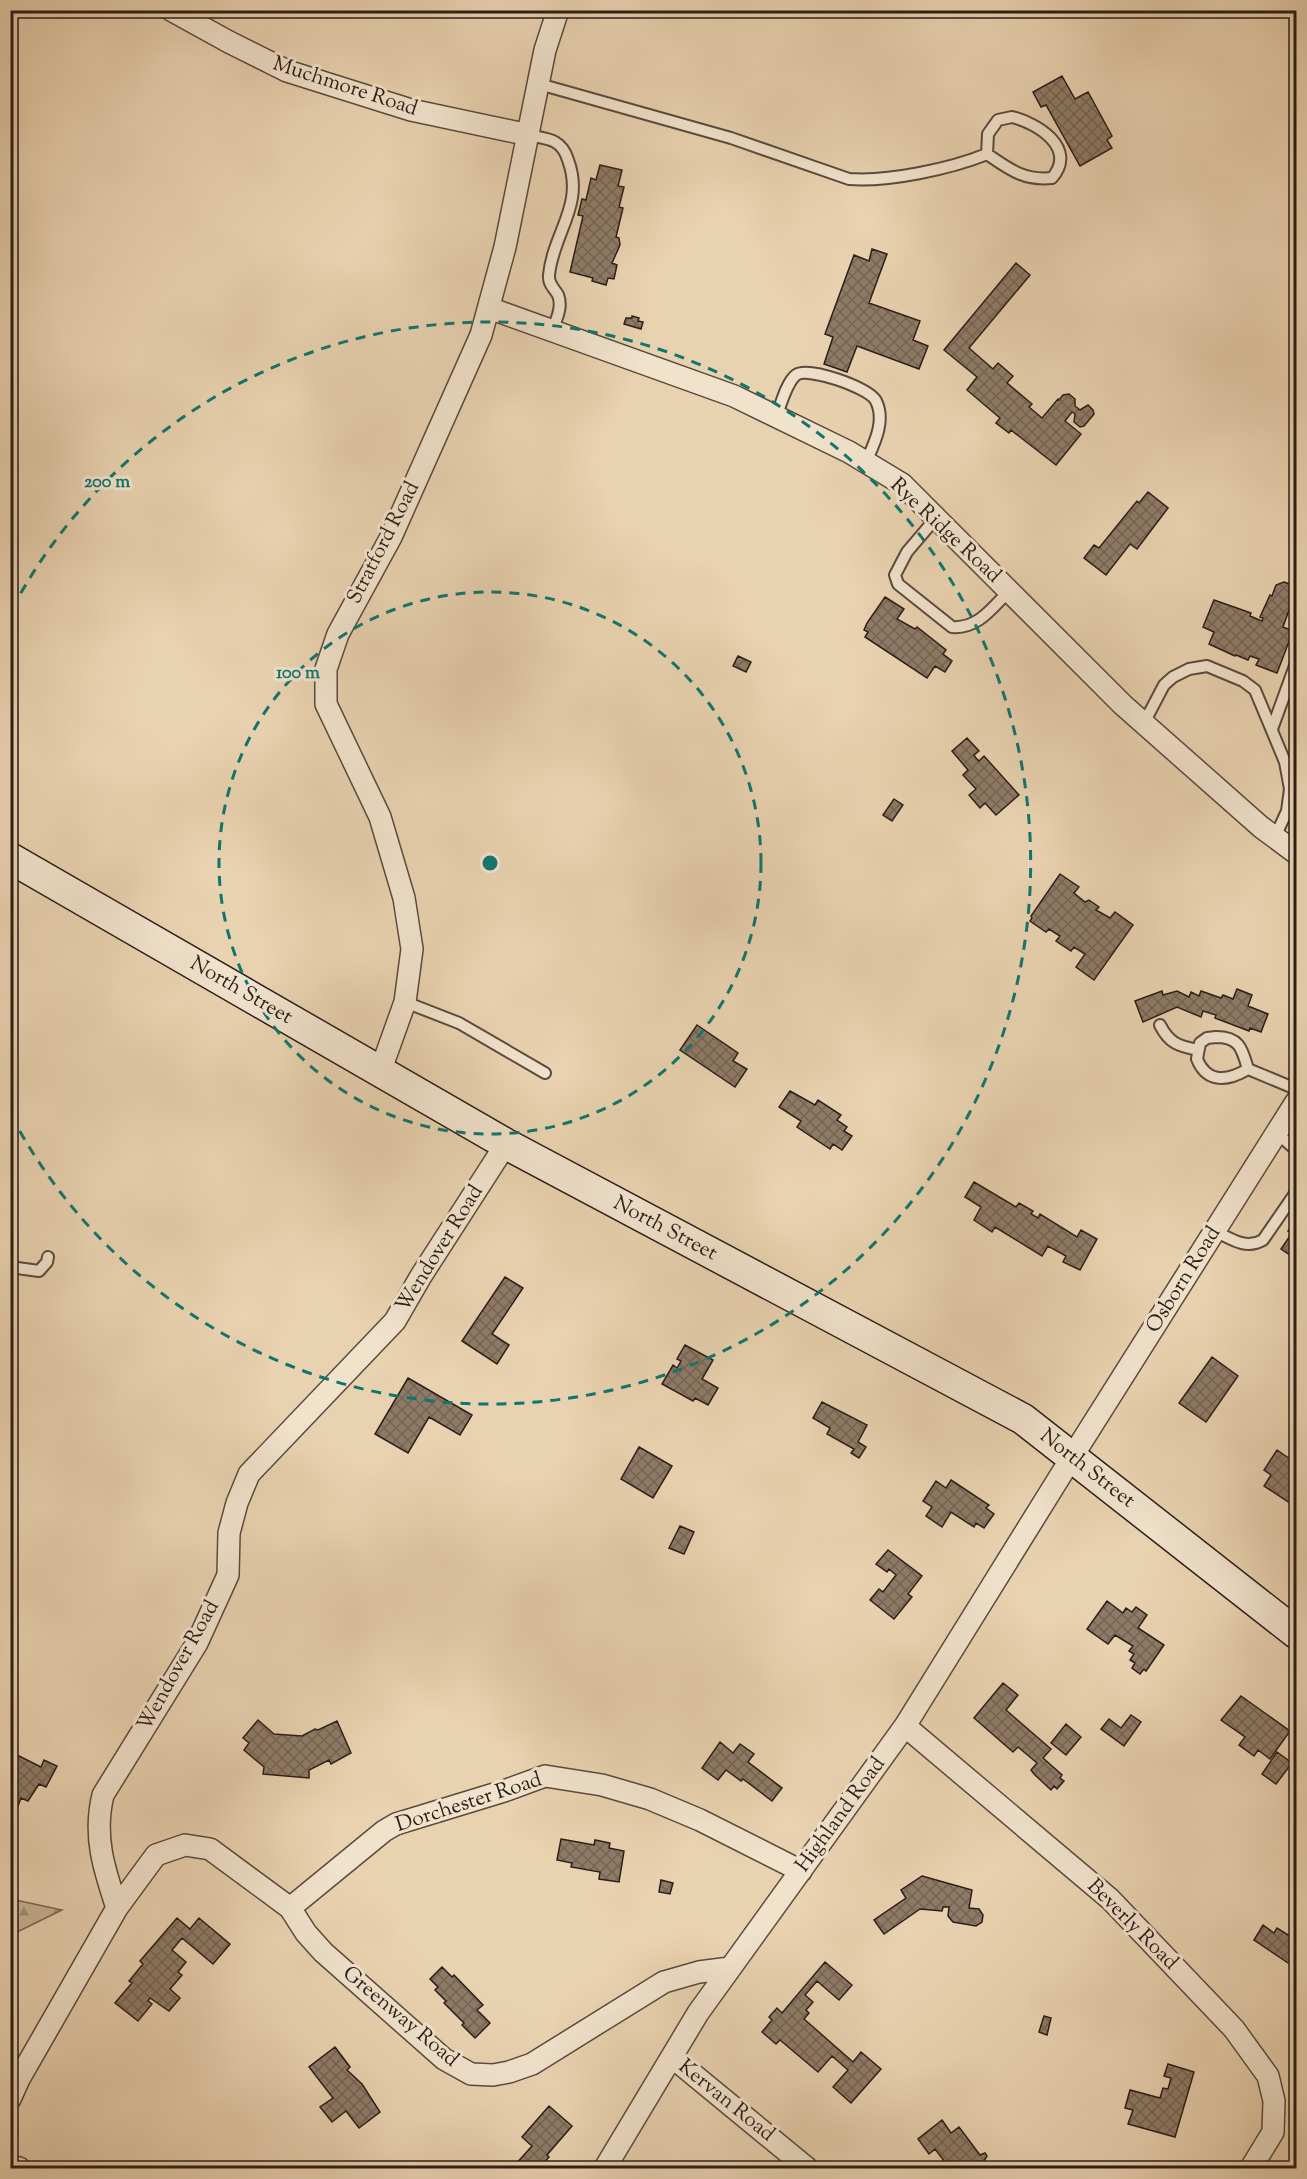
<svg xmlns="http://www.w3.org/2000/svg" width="1307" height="2179" viewBox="0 0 1307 2179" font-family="'Sorts Mill Goudy',serif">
  <defs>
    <pattern id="forest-firs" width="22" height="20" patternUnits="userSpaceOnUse" patternTransform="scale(1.5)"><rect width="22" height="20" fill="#c9b396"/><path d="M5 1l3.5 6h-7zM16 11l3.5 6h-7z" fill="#a39179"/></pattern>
    <pattern id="building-cross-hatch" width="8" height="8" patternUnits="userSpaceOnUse" patternTransform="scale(1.5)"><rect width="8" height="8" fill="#8e7b67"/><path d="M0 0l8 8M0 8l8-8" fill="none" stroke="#746454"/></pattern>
  </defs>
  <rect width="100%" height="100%" fill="#e9d2b0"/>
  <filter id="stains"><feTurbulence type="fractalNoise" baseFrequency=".00333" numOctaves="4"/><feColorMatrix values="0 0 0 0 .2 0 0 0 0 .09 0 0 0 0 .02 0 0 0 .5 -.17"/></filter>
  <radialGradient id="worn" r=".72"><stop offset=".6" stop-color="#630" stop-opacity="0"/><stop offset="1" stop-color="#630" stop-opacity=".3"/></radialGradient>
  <path fill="url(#forest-firs)" stroke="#7a6857" stroke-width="1.5" d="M11 1899 62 1910 11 1935Z"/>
  <path fill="url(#building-cross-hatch)" stroke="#2b1d18" stroke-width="1.5" d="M874 10H888L881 17Z
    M1062 76 1075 99 1088 92 1112 136 1107 140 1112 148 1080 166 1046 105 1041 107 1033 92Z
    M600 165 622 170 618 186 624 187 619 207 623 208 616 237 619 238 620 245 612 263 617 265 614 279 608 278 606 285 592 281 593 278 570 272 583 216 578 215 582 199 586 200 591 178 596 180Z
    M872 249 887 254 869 303 920 321 913 340 928 346 919 369 857 346 847 372 824 364 833 337 825 334 854 255 869 261Z
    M1016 263 1030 275 969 348 993 369 998 363 1013 376 1007 383 1032 404 1029 407 1042 418 1058 399 1059 400 1063 395 1069 394 1075 399V406L1080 410 1088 405 1093 410 1094 414 1084 426 1080 427 1074 422 1075 414 1072 412 1065 421 1081 434 1056 465 1011 430 1009 433 996 423 1000 418 967 390 977 377 944 350Z
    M632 316 639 318 638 321 643 322 641 329 624 324 626 318H632Z
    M1148 492 1168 508 1137 549 1130 544 1106 575 1084 558 1094 545 1099 548 1137 501 1139 503Z
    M1284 582 1292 585 1295 593 1283 627 1293 631 1277 673 1256 665 1259 659 1250 656 1248 660 1236 655 1235 656 1209 644 1214 632 1203 627 1214 600 1251 613 1250 616 1262 621 1263 618 1260 617 1270 595 1272 596 1276 585Z
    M885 597 904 609 897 619 915 629 917 627 946 650 943 654 952 661 945 672 935 666 927 678 865 637 868 632 864 630 867 623Z
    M738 656 751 662 746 672 733 666Z
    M967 738 979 751 974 755 976 758 979 761 984 756 1019 795 996 815 985 803 980 808 969 795 976 789 963 775 968 770 952 751Z
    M894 799 903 805 892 821 883 815Z
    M1060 874 1079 887 1074 893 1085 902 1089 900 1099 907 1096 910 1110 918 1115 912 1133 925 1094 980 1076 967 1085 954 1074 947 1071 951 1056 941 1060 936 1049 929 1046 932 1030 921 1032 918 1031 916Z
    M1237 989 1252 995 1248 1006 1268 1014 1261 1032 1250 1028 1249 1031 1215 1018 1216 1015 1203 1011 1201 1017 1177 1007 1143 1022 1135 1001 1162 991 1163 995 1177 991 1189 997 1191 992 1199 996 1201 991 1221 998 1223 995 1233 999Z
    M697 1025 738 1053 733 1061 747 1069 735 1087 680 1050Z
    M790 1091 815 1105 818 1100 841 1115 837 1120 847 1127 844 1131 852 1136 842 1150 833 1144 830 1149 797 1127 801 1121 779 1107Z
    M974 1182 1016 1207 1019 1203 1033 1211 1031 1214 1038 1218 1040 1214 1077 1237 1081 1230 1097 1239 1080 1270 1063 1262 1066 1256 1048 1246 1042 1256 995 1227 992 1232 974 1220 981 1207 965 1197Z
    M1296 1220V1259L1281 1249 1292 1233 1288 1231Z
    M505 1277 523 1288 492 1334 509 1345 497 1364 462 1341Z
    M685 1345 713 1360 702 1379 718 1388 708 1405 695 1398 693 1401 662 1384 673 1365 677 1368 681 1361 677 1359Z
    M1212 1357 1238 1376 1206 1422 1179 1403Z
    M408 1378 472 1415 460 1435 429 1417 408 1453 375 1434Z
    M822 1402 867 1425 858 1442 866 1447 859 1458 851 1453 854 1449 827 1434 830 1428 813 1418Z
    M639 1447 672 1466 653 1498 621 1479Z
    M1296 1449V1507L1264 1486 1271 1475 1264 1470 1277 1450 1290 1459Z
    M951 1480 989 1505 986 1508 994 1514 984 1528 976 1523 974 1527 951 1512 942 1527 926 1516 932 1507 923 1501 936 1481 946 1488Z
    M680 1526 694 1532 684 1554 669 1548Z
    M10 1527 17 1529 12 1551 10 1550Z
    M888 1550 922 1576 908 1594 912 1597 894 1619 870 1600 879 1589 883 1592 896 1575 889 1569 887 1572 876 1564Z
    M1107 1601 1123 1613 1126 1608 1132 1612 1136 1607 1147 1615 1138 1628 1164 1645 1146 1671 1144 1669 1140 1674 1132 1668 1135 1663 1130 1660 1134 1654 1129 1651 1133 1646 1115 1635 1108 1644 1087 1629Z
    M1003 1683 1018 1695 1006 1710 1051 1749 1043 1758 1062 1775 1060 1778 1064 1781 1057 1789 1054 1786 1051 1790 1034 1774 1031 1770 1037 1763 1018 1747 1013 1752 974 1718Z
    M1241 1696 1290 1731 1270 1759 1258 1750 1254 1756 1239 1745 1245 1737 1221 1720Z
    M1131 1715 1141 1722 1124 1746 1101 1729 1109 1719 1121 1728Z
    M258 1720 274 1734 302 1736 315 1729 318 1730 337 1721 351 1753 331 1764 329 1760 309 1770V1778L263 1774 264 1767 244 1750 249 1743 243 1738Z
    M1066 1724 1081 1737 1066 1755 1051 1743Z
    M720 1742 733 1753 740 1744 754 1754 748 1762 782 1788 772 1801 743 1779 741 1781 726 1770 718 1780 702 1768Z
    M1277 1752 1292 1763 1276 1784 1262 1774Z
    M17 1755 41 1767 44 1760 57 1766 46 1787 39 1784 28 1801 21 1798 18 1806 10 1802V1768Z
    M561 1839 594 1845 595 1840 610 1843 609 1848 624 1851 619 1882 599 1879 600 1872 571 1867 572 1863 557 1860Z
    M922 1876 972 1890 969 1908 979 1909 983 1915 982 1922 976 1926 953 1922 948 1916 949 1907H943L942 1911 920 1909 884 1934 874 1920 906 1898 901 1890Z
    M661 1880 673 1883 670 1894 659 1892Z
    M177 1918 190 1929 199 1918 230 1944 213 1964 182 1938 172 1950 186 1962 178 1972 182 1975 170 1989 180 1998 169 2011 150 1998 148 2001 152 2004 138 2021 115 2003 132 1983 129 1981 143 1964 140 1961Z
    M1263 1925 1274 1933 1277 1928 1293 1938 1296 1934V1972L1294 1967 1254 1940Z
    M825 1962 852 1985 839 2000 817 1981 805 1995 813 2002 806 2010 809 2013 804 2019 853 2062 861 2052 881 2069 851 2103 833 2087 848 2070 832 2056 818 2072 780 2040 776 2044 762 2032 772 2020 769 2017 777 2008 782 2013Z
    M442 1967 452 1977 454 1975 483 2005 477 2010 490 2023 475 2038 462 2025 464 2023 444 2003 446 2001 435 1990 438 1987 430 1979Z
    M1044 2016 1051 2018 1047 2035 1039 2032Z
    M335 2047 350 2067 347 2070 362 2084 380 2112 359 2128 346 2111 332 2122 320 2107 333 2098 309 2067Z
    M1168 2064 1194 2072 1175 2137 1128 2124 1133 2110 1125 2108 1130 2090 1160 2098 1163 2088 1168 2089 1171 2078 1164 2076Z
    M549 2106 572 2126 547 2155 549 2157 539 2168H518L515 2165 532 2146 522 2137Z
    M942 2120 951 2133 959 2127 980 2155 985 2153 987 2156 984 2161 990 2168H944L948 2166 935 2149 929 2154 918 2139Z
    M1090 2162 1093 2164 1098 2168H1086Z"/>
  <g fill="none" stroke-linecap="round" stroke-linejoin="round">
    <g stroke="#5a4a3e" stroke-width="14">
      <path id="service" d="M539 84 731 138 849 179C888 182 950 169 987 154
        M1012 117C1037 123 1078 148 1052 178 1024 181 1009 169 987 154L988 134 998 120Z
        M529 135C537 137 548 138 555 142 562 146 566 153 568 160 585 205 553 233 549 275 548 284 554 288 558 295 563 307 556 320 552 331
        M776 417C781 405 786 383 796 375 808 366 870 388 876 401 886 421 874 444 866 462
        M936 518 907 552 895 575 898 584 952 627C978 629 992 608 1009 591
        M1144 723 1164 685 1173 677 1189 669 1207 666 1243 681 1255 690 1285 762 1290 789 1287 811 1275 837
        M1272 729 1296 663
        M405 1002 459 1023 545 1073
        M1160 1025C1169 1043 1178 1046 1198 1050
        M1216 1037C1240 1037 1242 1049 1248 1069 1228 1081 1207 1084 1197 1059L1200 1043 1207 1038Z
        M1248 1069 1296 1089
        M1277 1133 1296 1150
        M1215 1231C1231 1239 1246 1250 1263 1240L1296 1192
        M10 1267 39 1271 47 1262 48 1257"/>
    </g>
    <g stroke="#5a4a3e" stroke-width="24">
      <path id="minor" d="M171 10 229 42 287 71 411 110 529 135
        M489 308 734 396 849 452 902 484 1123 705 1261 827 1296 853
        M380 1072 405 1002 412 949 404 898 380 817 326 704V669L338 634 391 537 481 335 505 247 545 50 558 10
        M905 1726 1110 1899 1234 2029 1268 2076 1274 2101 1273 2132 1251 2168
        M117 1908 156 1855 185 1845 210 1849 290 1908 306 1933 323 1952 444 2059 471 2074 493 2075 509 2072 532 2064 664 1982 699 1972 730 1968
        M290 1908 384 1831 396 1824 504 1791 545 1776 602 1785 650 1799 700 1820 801 1871
        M672 2057 807 2168
        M10 2099 19 2079 117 1908C104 1869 93 1836 103 1795L197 1643 228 1575 229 1533 237 1503 249 1474 395 1321 421 1276 506 1144
        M10 2166 19 2168
        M605 2168 698 2013 905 1726 1072 1457 1296 1102"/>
    </g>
    <g stroke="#2b1d18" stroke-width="33">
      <path id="secondary" d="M10 858 506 1144 1023 1419 1296 1633"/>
    </g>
    <use href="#service" stroke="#f1e2cc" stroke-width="10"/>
    <use href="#minor" stroke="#f1e2cc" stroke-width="21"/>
    <use href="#secondary" stroke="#f1e2cc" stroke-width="30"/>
  </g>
  <g fill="none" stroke="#0f766e" stroke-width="3" stroke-dasharray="10 8">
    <circle cx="490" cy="863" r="271"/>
    <path d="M12 609A541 541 0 1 1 12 1117"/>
  </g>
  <g text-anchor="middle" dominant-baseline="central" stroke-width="6" stroke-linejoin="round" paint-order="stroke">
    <g font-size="21" fill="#2b1d18" stroke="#f1e2cc">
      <text transform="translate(345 87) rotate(18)">Muchmore Road</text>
      <text transform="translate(945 531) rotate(43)">Rye Ridge Road</text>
      <text transform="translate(384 543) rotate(-63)">Stratford Road</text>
      <text transform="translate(241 991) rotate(30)">North Street</text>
      <text transform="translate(665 1229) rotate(28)">North Street</text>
      <text transform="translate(440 1249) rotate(-58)">Wendover Road</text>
      <text transform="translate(1184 1280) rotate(-58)">Osborn Road</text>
      <text transform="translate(1087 1469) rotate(38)">North Street</text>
      <text transform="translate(179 1666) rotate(-61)">Wendover Road</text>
      <text transform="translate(469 1803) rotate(-18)">Dorchester Road</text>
      <text transform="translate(841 1815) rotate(-54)">Highland Road</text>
      <text transform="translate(1132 1925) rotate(45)">Beverly Road</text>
      <text transform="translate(400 2017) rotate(40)">Greenway Road</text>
      <text transform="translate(726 2101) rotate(39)">Kervan Road</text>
    </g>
  </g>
  <circle cx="490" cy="863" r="9" fill="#0f766e" stroke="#f1e2cc" stroke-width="3"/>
  <g font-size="18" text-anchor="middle" font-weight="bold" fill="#0f766e" stroke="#f1e2cc" stroke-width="6" stroke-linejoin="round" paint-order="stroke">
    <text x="107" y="487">200 m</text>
    <text x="298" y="678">100 m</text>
  </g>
  <rect width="1307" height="2179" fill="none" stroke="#e9d2b0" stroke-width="36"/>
  <rect x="12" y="12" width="1283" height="2155" fill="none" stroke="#2b1d18" stroke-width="3"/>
  <rect x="18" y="18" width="1271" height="2143" fill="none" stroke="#2b1d18" stroke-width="1.5"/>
  <rect width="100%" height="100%" filter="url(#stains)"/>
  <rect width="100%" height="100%" fill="url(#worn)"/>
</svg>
